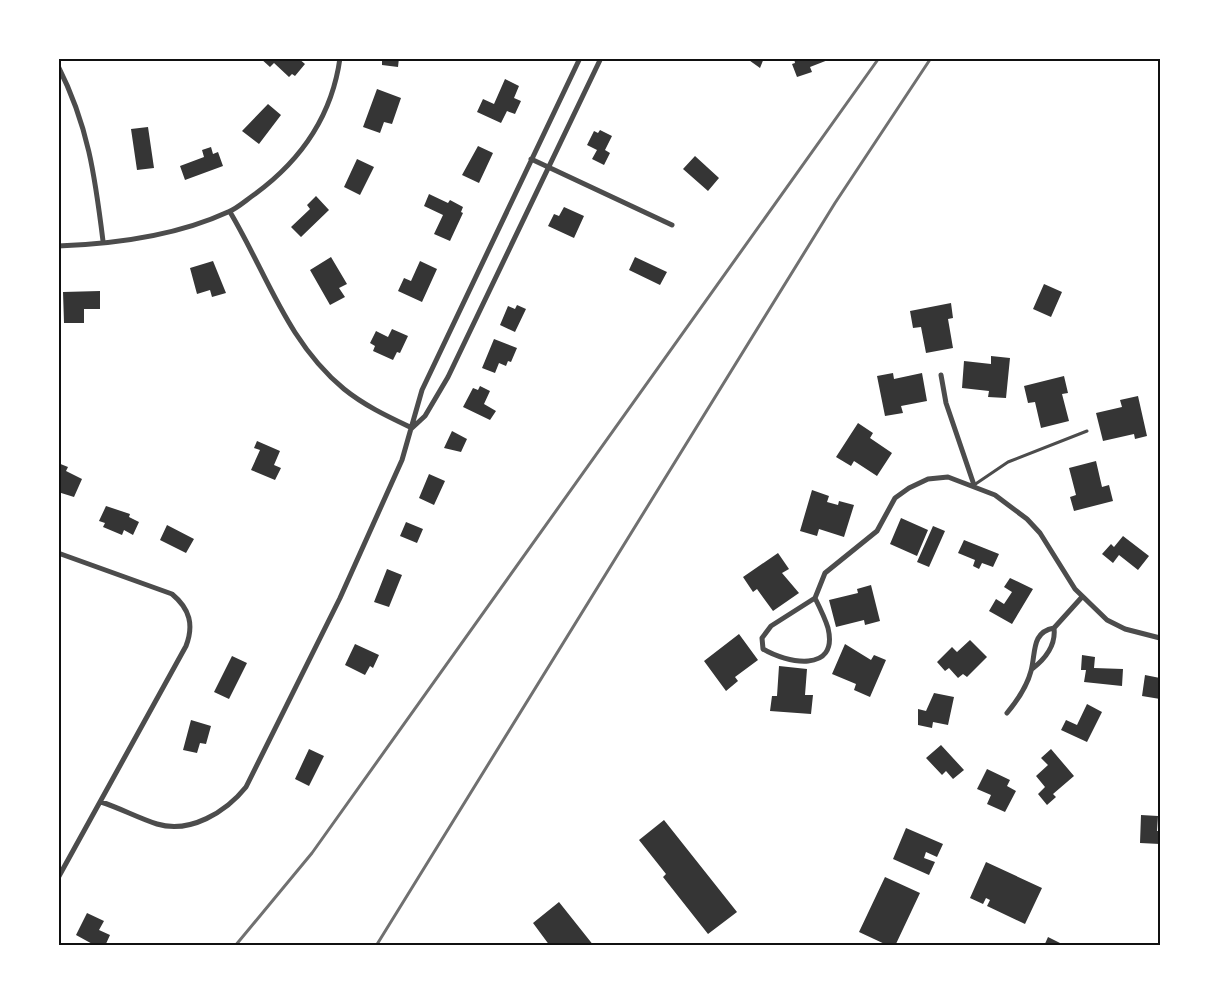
<svg xmlns="http://www.w3.org/2000/svg" width="1219" height="1004" viewBox="0 0 1219 1004" font-family="Roboto,sans-serif">
  <rect width="100%" height="100%" fill="#fff"/>
  <path fill="#353535" d="M260 58H298L305 64 295 76 292 74 289 77 274 63 270 67Z
    M382 58H399L398 67 382 65Z
    M746 58H764L760 68Z
    M794 58H828V60L810 67 812 72 797 77 792 64 795 63Z
    M505 79 519 86 514 98 521 101 515 114 507 111 501 123 477 112 483 99 494 104Z
    M377 89 401 98 392 124 384 122 380 133 363 127Z
    M268 104 281 115 259 144 242 131Z
    M148 127 154 168 137 170 131 129Z
    M600 130 612 136 605 150 610 153 604 165 592 159 597 150 587 145 594 131 598 133Z
    M478 146 493 153 479 183 462 175Z
    M211 147 213 154 218 152 223 166 185 180 180 166 204 157 202 150Z
    M695 156 719 178 708 191 683 169Z
    M357 159 374 167 360 195 344 187Z
    M429 194 448 203 450 200 463 207 461 212 463 213 450 241 434 234 443 215 424 206Z
    M316 196 329 210 301 237 291 227 310 209 307 205Z
    M564 207 584 216 574 238 548 226 554 214 559 216Z
    M331 257 347 284 339 288 345 297 330 305 310 270Z
    M635 257 667 272 660 285 629 270Z
    M213 261 226 293 212 297 210 290 197 294 190 268Z
    M420 261 437 269 422 302 398 291 404 278 411 281Z
    M1044 284 1062 292 1051 317 1033 309Z
    M100 291V309H84V323H64L63 292Z
    M951 303 953 318 948 319 953 348 926 353 921 327 913 328 910 311Z
    M517 305 526 309 515 332 500 325 508 306 515 309Z
    M392 329 408 336 400 353 397 352 393 360 373 351 375 346 370 343 376 331 388 337Z
    M494 339 517 348 511 362 508 361 506 366 499 363 495 373 482 368Z
    M991 356 1010 358 1006 398 988 397 989 391 962 388 964 361 991 364Z
    M893 373 894 379 922 373 927 401 901 406 903 413 885 416 877 376Z
    M1064 376 1068 393 1062 394 1069 421 1041 428 1035 402 1028 403 1024 386Z
    M480 386 490 391 484 404 496 411 490 420 463 407 473 388 478 390Z
    M1138 396 1147 436 1135 439 1134 434 1103 441 1096 413 1122 407 1120 400Z
    M858 423 873 433 870 438 892 453 877 476 854 461 851 466 836 457Z
    M452 431 467 439 461 452 444 448Z
    M257 441 280 451 274 465 281 468 275 480 251 470 260 450 254 448Z
    M1096 461 1102 487 1109 485 1113 501 1074 511 1070 497 1076 495 1069 468Z
    M58 463 68 467 66 471 82 479 74 497 58 492Z
    M429 474 445 481 434 505 419 498Z
    M812 490 829 496 827 502 838 505 839 501 854 505 844 537 819 529 817 536 800 531Z
    M106 506 130 514 129 517 139 522 133 535 124 530 122 535 103 527 105 523 99 521Z
    M901 518 928 530 917 556 890 544Z
    M406 522 423 529 417 543 400 536Z
    M167 525 194 539 186 553 160 540Z
    M933 526 945 531 929 567 917 562Z
    M1123 536 1149 556 1138 570 1119 555 1113 563 1102 554 1111 544 1114 547Z
    M964 540 999 554 993 567 982 563 979 569 973 566 975 560 958 553Z
    M778 553 789 569 782 573 799 593 773 611 757 589 753 592 743 577Z
    M387 569 402 575 389 607 374 602Z
    M1010 578 1033 589 1012 624 989 611 996 599 1004 604 1012 592 1004 587Z
    M871 585 880 621 865 625 864 620 836 627 829 600 858 593 857 589Z
    M739 634 758 660 735 677 738 681 726 691 704 661Z
    M970 640 987 657 967 677 963 674 958 678 949 668 945 671 937 662 952 647 957 652Z
    M355 644 379 655 373 668 370 666 365 675 345 665Z
    M845 644 871 660 874 655 886 660 870 697 854 690 856 684 832 674Z
    M1082 655 1095 657 1094 668 1123 669 1122 686 1084 682 1086 670H1081Z
    M232 656 247 663 229 699 214 692Z
    M779 666 807 669 805 695H813L811 714 770 711 772 696H777Z
    M1145 675 1160 678V699L1142 696Z
    M934 693 954 697 948 725 933 722 932 728 918 725V709L926 711Z
    M1087 704 1102 712 1087 742 1061 730 1066 720 1077 725Z
    M191 720 211 726 206 744 200 743 197 753 183 750Z
    M941 745 964 770 953 779 946 771 942 775 926 758Z
    M309 749 324 756 309 786 295 779Z
    M1051 749 1074 776 1053 794 1056 797 1047 805 1038 794 1045 787 1036 776 1048 765 1041 758Z
    M987 769 1010 780 1007 786 1016 791 1005 812 987 804 991 795 977 789Z
    M1141 815 1158 816 1157 831H1160V844L1140 843Z
    M664 820 737 912 708 934 663 877 666 874 639 840Z
    M906 828 943 844 937 857 926 852 924 858 935 862 929 875 893 859Z
    M986 862 1042 888 1025 924 987 906 990 900 986 898 983 904 970 898Z
    M885 877 920 893 895 946H889L859 932Z
    M559 902 594 946H550L533 923Z
    M87 913 104 921 99 930 110 935 105 946H96L76 935Z
    M1048 937 1066 946H1044Z"/>
  <g fill="none" stroke-linecap="round" stroke-linejoin="round">
    <path stroke="#4c4c4c" stroke-width="3" d="M974 485 1008 462 1087 431"/>
    <path stroke="#4c4c4c" stroke-width="5" d="M58 66C88 125 95 176 103 241
      M531 159 672 225
      M230 212C267 274 287 342 344 389 365 406 389 417 412 428
      M58 246C116 244 176 236 228 212 238 208 246 200 255 194 300 161 332 116 340 58
      M941 375 946 403 974 485
      M412 428 425 416 448 377 601 58
      M58 553 172 594C190 609 194 625 186 646L58 878
      M815 598 771 626 762 638 763 649C786 663 839 674 828 628 825 618 820 608 815 598L825 573 877 531 895 498 909 488 928 479 948 477 995 495 1027 519 1040 533 1075 589 1107 620 1125 629 1160 638
      M1032 669C1045 659 1056 645 1054 628L1082 597
      M1007 713C1017 701 1027 686 1031 671 1036 653 1031 632 1054 628
      M101 802C120 808 138 818 157 824 190 834 226 812 246 787L340 598 402 460 422 390 580 58"/>
    <path stroke="#707070" stroke-width="3" d="M235 946 312 853 879 58
      M376 946 835 203 931 58"/>
  </g>
  <rect width="1219" height="1004" fill="none" stroke="#ffffff" stroke-width="120"/>
  <rect x="60" y="60" width="1099" height="884" fill="none" stroke="#111" stroke-width="2"/>
</svg>
